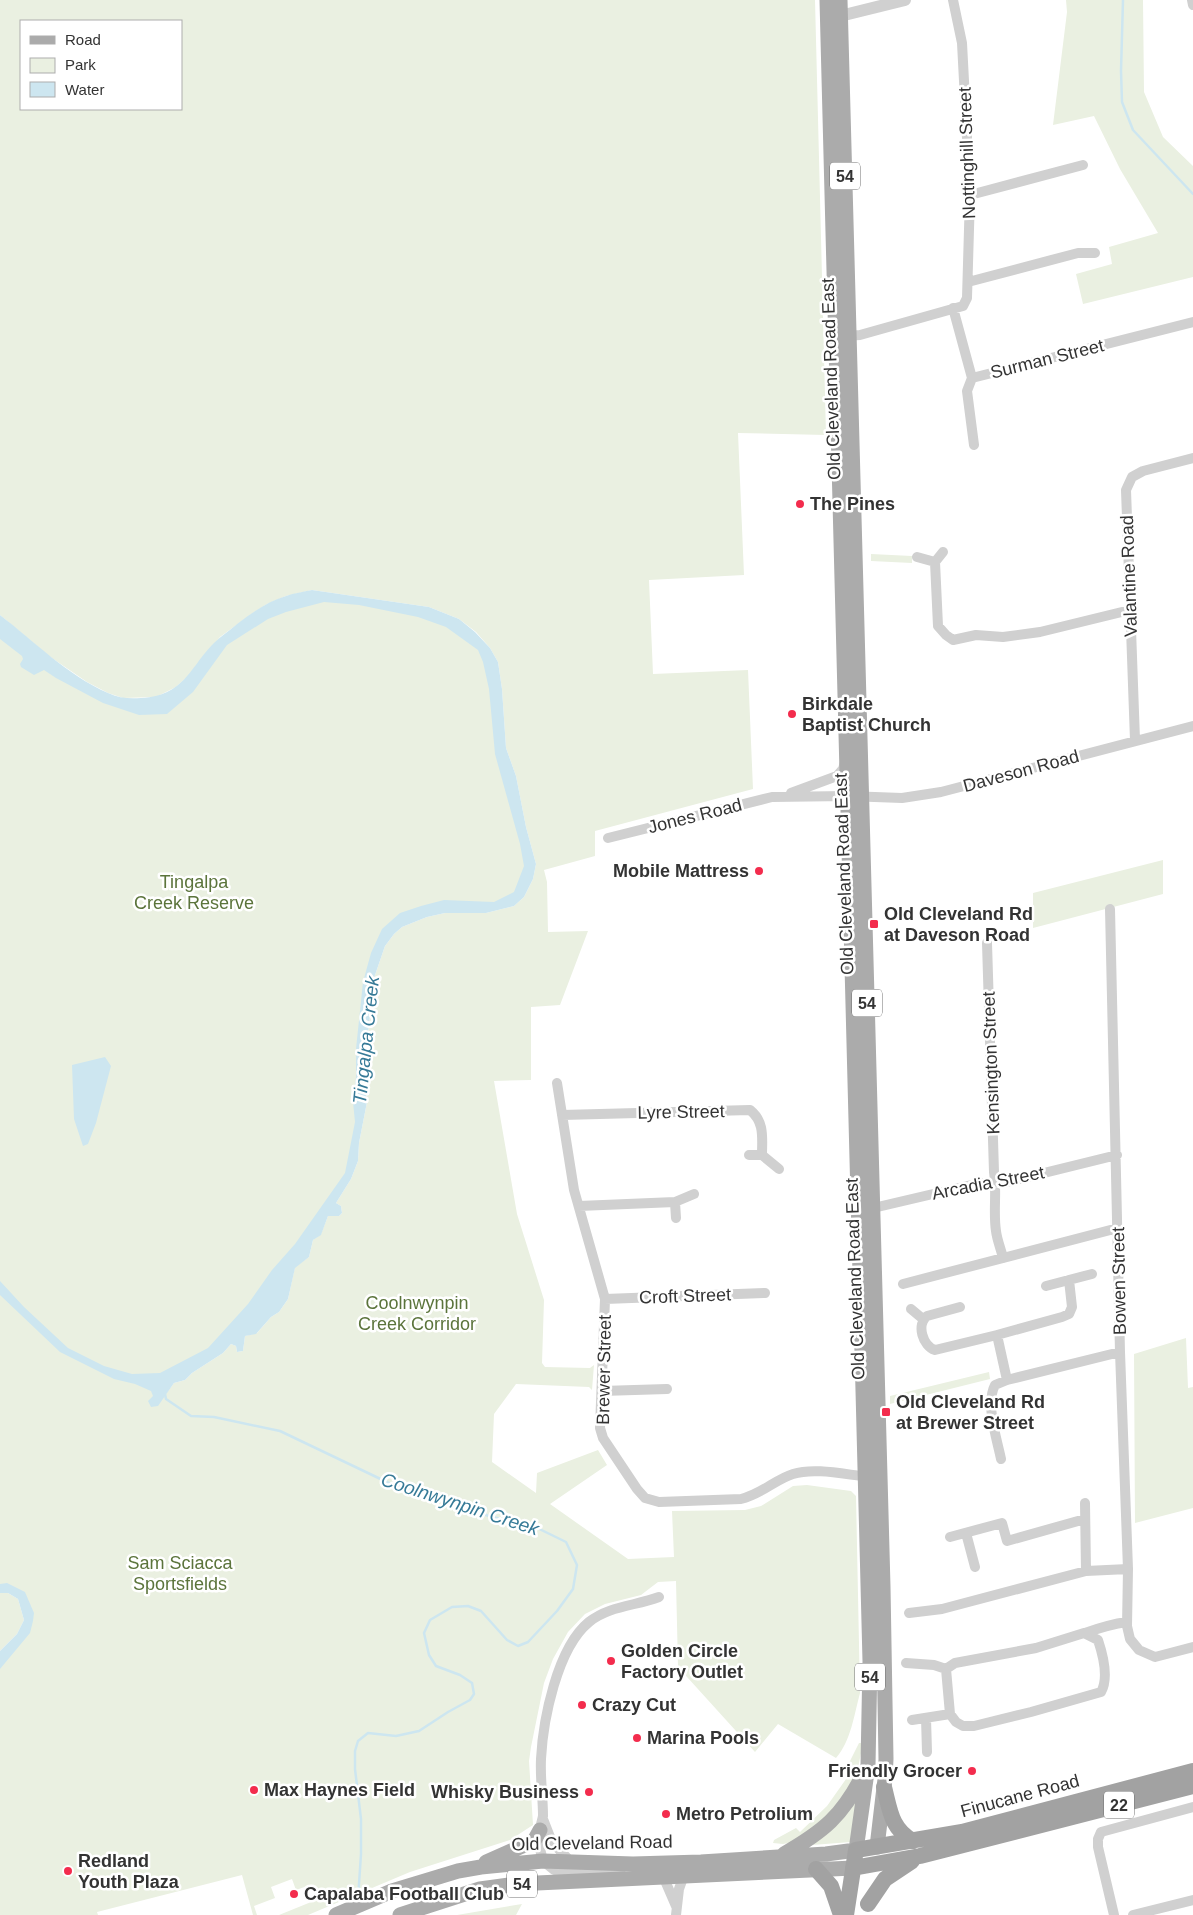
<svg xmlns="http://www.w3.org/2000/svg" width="1193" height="1915" viewBox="0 0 1193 1915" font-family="Arial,sans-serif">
  <rect width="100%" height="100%" fill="#fff"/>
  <path fill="#eaf0e1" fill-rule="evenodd" d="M0 0H815L826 435 738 433 744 575 649 580 653 674 748 670 753 789 595 831V856L544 870 547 882 548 932 588 931 560 1005 531 1007V1080L494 1081 517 1214 544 1300 542 1363 545 1367 590 1368 594 1365 592 1390 589 1387 516 1384 494 1414 492 1462 536 1493 537 1473 598 1450 607 1465 550 1504 628 1559 674 1557 672 1511 745 1510 761 1506 793 1486 807 1485 851 1491 856 1496 860 1693C854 1715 851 1741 836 1758L778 1724 755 1752 678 1667 676 1581 658 1582 641 1595 605 1604 585 1614 568 1632 553 1659 544 1683 531 1747 529 1761 533 1825 510 1840 410 1872 308 1915H279L316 1900 310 1885 296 1890 292 1879 271 1887 275 1898 254 1906 257 1915H253L242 1875 97 1912 98 1915H0V1662L21 1638 29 1619 22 1596 8 1587 0 1588V631L56 673 116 702 143 704 168 701 190 688 223 640 244 628 264 610 285 601 325 596 434 615 463 633 487 656 495 690 499 751 530 868 519 894 497 905 438 907 401 921 382 941 369 976 363 1045 362 1084 359 1122 350 1171 310 1239 251 1321 212 1354 163 1377 165 1395 174 1383 185 1380 192 1373 223 1353 231 1344 236 1346 237 1352 243 1351 245 1336 257 1333 271 1317 279 1312 288 1299 295 1267 309 1257 313 1240 321 1234 328 1216H339L342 1213 341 1206 336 1203 351 1179 358 1161 359 1143 367 1102 365 1080 366 1052 374 978 385 946 394 934 402 927 427 917 445 913H486L514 906 524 897 533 879 536 864 526 827 516 776 506 748 502 689 498 662 490 648 476 632 459 619 429 607 312 590 286 596 267 604 253 613 220 637 190 674 176 687 156 697 123 698 108 693 87 682 49 656 0 615ZM21 21H181V109H21Z
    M1066 0H1143L1144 92 1163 137 1193 166V277L1083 304 1076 274 1112 264 1109 247 1158 233 1120 169 1094 116 1053 125 1067 12Z
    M871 554 912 556V563L871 561Z
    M1163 860V894L1033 928V893Z
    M1186 1338 1188 1388 1193 1387V1508L1135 1523 1134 1354Z
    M989 1372 990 1379 890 1404V1396Z
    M0 1593H8L18 1599 24 1620 17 1634 0 1651Z
    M859 1743H863L857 1773 844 1800 799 1841 783 1844 773 1843 774 1840 796 1828 800 1832 827 1806 851 1772 846 1769Z
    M860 1787 851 1842 812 1845Z
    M522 1904 516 1915H457Z"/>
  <path fill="#cde6f0" d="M312 590 429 607 459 619 475 632 490 648 498 662 502 689 506 748 516 776 526 827 536 864 533 879 524 897 514 906 486 913H445L427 917 402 927 394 934 385 946 374 978 366 1052 365 1080 367 1102 359 1143 358 1161 351 1179 336 1203 341 1206 342 1213 339 1216H328L321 1235 313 1240 309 1257 295 1268 288 1299 279 1312 271 1317 256 1334 245 1336 243 1351 237 1352 236 1346 231 1344 223 1353 192 1373 185 1380 174 1383 158 1406 151 1407 148 1401 153 1396 151 1391 135 1384 114 1379 60 1352 0 1295V1281L24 1307 68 1348 104 1366 132 1374 160 1373 208 1348 248 1304 272 1270 295 1244 345 1173 355 1122 353 1102 356 1077V1049L363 982 371 953 382 929 400 913 421 906 444 900 494 902 514 892 524 866 520 844 495 754 489 689 483 662 478 650 446 627 418 617 359 605 324 602 286 612 268 619 227 645 193 692 167 714 139 715 103 703 56 678 44 670 34 675 21 667 20 664 23 659 22 656 0 639V615C35 642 67 675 108 693 119 698 129 699 141 698 189 696 191 660 222 636 241 621 262 603 286 596 294 593 303 592 312 590Z
    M105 1057 111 1066 96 1123 88 1144 83 1146 74 1119 72 1065Z
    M7 1583 25 1592 34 1613 33 1621 30 1633 0 1669V1651L17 1634 24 1620 18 1599 8 1593H0V1584Z"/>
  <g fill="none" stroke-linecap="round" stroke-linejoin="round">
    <path stroke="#cde6f0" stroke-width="2.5" d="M1123 0 1121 71 1122 102 1133 130 1193 194
      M165 1394 166 1399 191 1416 214 1417 280 1431 391 1484 492 1517 529 1524 566 1542 577 1565 573 1589 557 1611 528 1642 518 1646 507 1640 481 1611 468 1606 452 1607 430 1620 424 1633 429 1655 436 1666 460 1675 472 1683 474 1694 470 1700 448 1712 419 1731 396 1736 368 1733 358 1741 355 1751V1769L361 1819V1854L358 1899"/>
    <path stroke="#d0d0d0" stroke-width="10" d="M1192 0 1193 5
      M970 195 1083 165
      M968 282 1078 253H1095
      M953 308 972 378 1193 322
      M844 336 860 335 963 306 967 298 970 195 962 43 953 0
      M972 378 967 391 974 445
      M917 557 935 562 943 552
      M935 562 938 626 946 635 953 640 976 635 1003 637 1040 632 1130 610
      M1135 740 1126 490 1132 477 1143 471 1193 458
      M791 793 837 776 843 769 845 762
      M608 838 772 797 847 796 902 798 941 792 1193 726
      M1110 909 1120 1352 1128 1569 1127 1626 1130 1639 1139 1650 1155 1657 1193 1647
      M987 943 994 1172C997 1192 993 1212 996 1231 997 1240 1001 1249 1003 1258
      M557 1083 574 1190 605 1299 600 1428 603 1438 637 1489 645 1498 659 1502 741 1499C762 1494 776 1479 793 1474 815 1467 847 1475 870 1477
      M562 1115 750 1110C765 1122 762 1138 762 1155
      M749 1155H762L779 1169
      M579 1206 675 1202
      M869 1209 980 1183 1007 1182 1117 1155
      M676 1218 675 1202 694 1194
      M903 1284 1118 1228
      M1046 1286 1092 1274
      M605 1299 765 1293
      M960 1307 927 1316C916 1325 923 1346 935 1350L997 1335
      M911 1309 923 1319
      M1007 1380 997 1335 1062 1317 1069 1314 1072 1307 1069 1280
      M602 1391 667 1389
      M1001 1459C997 1439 985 1404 995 1385L1007 1380 1120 1352
      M1085 1503 1086 1571
      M966 1533 975 1567
      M950 1537 1002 1523 1007 1541 1085 1519
      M909 1613 942 1609 1086 1571 1128 1569
      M1084 1633 1098 1640C1103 1655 1109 1678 1101 1692L1031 1712 974 1726H963L956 1722 950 1714 946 1669 955 1663 1036 1648Z
      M1085 1633C1099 1628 1112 1624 1127 1622
      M906 1663 934 1665 946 1669
      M926 1718 927 1752
      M912 1720 950 1714
      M543 1819 552 1842 570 1861
      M622 1875 605 1871 554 1870 543 1861C540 1852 539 1840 540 1831 540 1826 542 1821 543 1816 543 1797 540 1778 541 1759 543 1720 557 1648 589 1622 609 1606 635 1606 659 1597
      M663 1876 676 1906
      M676 1915 679 1889 684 1875
      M1114 1915 1098 1847V1839L1101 1832 1193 1807
      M1133 1915 1193 1900"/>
    <path stroke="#d0d0d0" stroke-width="12" d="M832 18 905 0"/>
    <path stroke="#ababab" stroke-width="15" d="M840 0 883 1587 886 1759 885 1779 877 1847
      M784 1854C824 1831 842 1816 863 1775
      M486 1862 534 1841 540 1830
      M336 1915 392 1891 458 1871 481 1867 543 1861 633 1864 701 1862 826 1854 856 1850 868 1765 870 1661 827 0
      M400 1915 480 1889 516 1884 853 1868"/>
    <path stroke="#a2a2a2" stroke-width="16" d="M884 1787C890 1810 891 1829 913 1841
      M853 1868 920 1856 1193 1786
      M816 1869 831 1886 841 1915
      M868 1904 885 1879 912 1861
      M846 1915 856 1850 962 1832 1193 1771"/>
  </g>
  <g fill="#f32c4d" stroke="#fff" stroke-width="2">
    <circle cx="800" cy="504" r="5"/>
    <circle cx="792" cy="714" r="5"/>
    <circle cx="759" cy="871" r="5"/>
    <rect x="869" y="919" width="10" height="10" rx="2.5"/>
    <rect x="881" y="1407" width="10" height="10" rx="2.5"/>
    <circle cx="611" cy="1661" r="5"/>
    <circle cx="582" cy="1705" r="5"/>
    <circle cx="637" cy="1738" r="5"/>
    <circle cx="972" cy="1771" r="5"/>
    <circle cx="254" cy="1790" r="5"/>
    <circle cx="589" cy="1792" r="5"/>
    <circle cx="666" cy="1814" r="5"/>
    <circle cx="68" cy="1871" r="5"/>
    <circle cx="294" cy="1894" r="5"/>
  </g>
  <g text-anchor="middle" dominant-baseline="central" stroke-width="5" stroke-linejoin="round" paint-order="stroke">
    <g fill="#fff" stroke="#707070" stroke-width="1">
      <rect x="830" y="162.5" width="30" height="27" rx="4"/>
      <rect x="852" y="989.5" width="30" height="27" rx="4"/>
      <rect x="855" y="1663.5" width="30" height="27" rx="4"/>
      <rect x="1104" y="1791.5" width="30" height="27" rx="4"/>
      <rect x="507" y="1870.5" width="30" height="27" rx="4"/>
    </g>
    <g font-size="16" font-weight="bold" fill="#333">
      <text x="845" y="176">54</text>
      <text x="867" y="1003">54</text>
      <text x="870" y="1677">54</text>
      <text x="1119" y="1805">22</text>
      <text x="522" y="1884">54</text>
    </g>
    <g font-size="18" fill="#333" stroke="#fff">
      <text transform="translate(967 153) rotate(-92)">Nottinghill Street</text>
      <text transform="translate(1047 359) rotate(-14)">Surman Street</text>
      <text transform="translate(831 379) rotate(-92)">Old Cleveland Road East</text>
      <text transform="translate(1129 576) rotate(-92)">Valantine Road</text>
      <text transform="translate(1021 771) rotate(-15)">Daveson Road</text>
      <text transform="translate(695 816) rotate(-14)">Jones Road</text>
      <text transform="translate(844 874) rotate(-92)">Old Cleveland Road East</text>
      <text transform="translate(991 1063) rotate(-92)">Kensington Street</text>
      <text transform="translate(681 1112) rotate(-1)">Lyre Street</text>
      <text transform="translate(988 1183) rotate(-11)">Arcadia Street</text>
      <text transform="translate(855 1279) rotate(-92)">Old Cleveland Road East</text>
      <text transform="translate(1119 1281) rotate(-91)">Bowen Street</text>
      <text transform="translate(685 1296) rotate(-2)">Croft Street</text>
      <text transform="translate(604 1370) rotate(-89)">Brewer Street</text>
      <text transform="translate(1020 1796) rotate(-15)">Finucane Road</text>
      <text transform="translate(592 1843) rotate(-1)">Old Cleveland Road</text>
    </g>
    <g font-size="18" font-weight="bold" fill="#333" stroke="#fff" text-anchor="start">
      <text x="810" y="504">The Pines</text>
      <text x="802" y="704">Birkdale<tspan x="802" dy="21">Baptist Church</tspan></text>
      <text x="749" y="871" text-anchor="end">Mobile Mattress</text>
      <text x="884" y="914">Old Cleveland Rd<tspan x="884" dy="21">at Daveson Road</tspan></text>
      <text x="896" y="1402">Old Cleveland Rd<tspan x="896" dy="21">at Brewer Street</tspan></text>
      <text x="621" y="1651">Golden Circle<tspan x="621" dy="21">Factory Outlet</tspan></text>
      <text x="592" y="1705">Crazy Cut</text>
      <text x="647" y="1738">Marina Pools</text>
      <text x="962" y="1771" text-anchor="end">Friendly Grocer</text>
      <text x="264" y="1790">Max Haynes Field</text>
      <text x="579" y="1792" text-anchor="end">Whisky Business</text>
      <text x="676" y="1814">Metro Petrolium</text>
      <text x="78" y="1861">Redland<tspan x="78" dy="21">Youth Plaza</tspan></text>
      <text x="304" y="1894">Capalaba Football Club</text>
    </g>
    <g font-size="18" fill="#5b743b" stroke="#fff">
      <text x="194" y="882">Tingalpa<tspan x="194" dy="21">Creek Reserve</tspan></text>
      <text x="417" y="1303">Coolnwynpin<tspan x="417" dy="21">Creek Corridor</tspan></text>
      <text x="180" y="1563">Sam Sciacca<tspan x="180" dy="21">Sportsfields</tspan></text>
    </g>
    <g font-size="19" font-style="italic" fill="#367a97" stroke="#fff">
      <text transform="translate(366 1040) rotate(-84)">Tingalpa Creek</text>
      <text transform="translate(460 1504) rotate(18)">Coolnwynpin Creek</text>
    </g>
  </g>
  <rect x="20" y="20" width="162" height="90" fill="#ffffff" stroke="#adadad"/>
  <rect x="30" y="36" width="25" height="8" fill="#ababab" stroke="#adadad"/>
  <text x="65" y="45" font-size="15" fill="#333333">Road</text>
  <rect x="30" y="58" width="25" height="15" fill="#eaf0e1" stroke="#adadad"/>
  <text x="65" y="70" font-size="15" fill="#333333">Park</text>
  <rect x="30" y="82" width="25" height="15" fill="#cde6f0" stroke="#adadad"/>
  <text x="65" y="95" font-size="15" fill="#333333">Water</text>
</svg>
